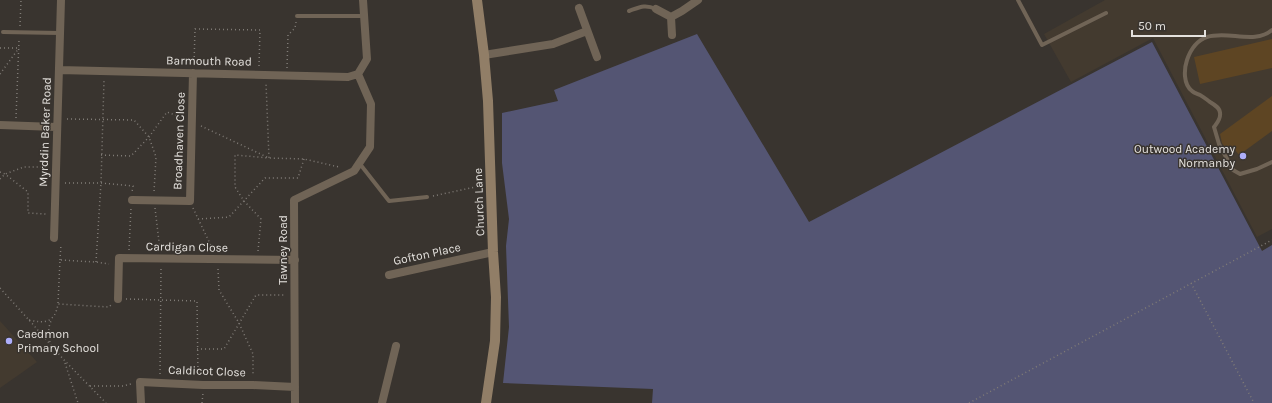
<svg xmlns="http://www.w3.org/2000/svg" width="1272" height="403" viewBox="0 0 1272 403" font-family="Karla,sans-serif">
  <rect width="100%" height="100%" fill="#39342f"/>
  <path fill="#433a2f" d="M1105 0H1272V229L1257 237 1153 38 1071 82 1044 34Z
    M0 321 37 362 0 388Z"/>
  <path fill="#545573" d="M697 34 809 222 1152 42 1262 251 1272 245V403H652L653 389 503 383 509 327 506 246 509 219 502 163V113L558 101 554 90Z"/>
  <path fill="#5e4523" d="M1272 39V68L1200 84 1194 57Z
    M1272 96V131L1239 155 1232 146 1227 150 1222 143 1220 134Z"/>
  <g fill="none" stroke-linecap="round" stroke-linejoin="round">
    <path stroke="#807c77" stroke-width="1.5" stroke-dasharray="1 3" stroke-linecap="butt" d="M20 26 21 0
      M0 48H18
      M194 65 195 29 260 30 259 66
      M287 68 288 35 295 28 296 22
      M0 74 19 48
      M16 118 19 40
      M67 119 134 120 149 137 156 157 154 192
      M201 126 269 158 304 159 339 167
      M101 155 131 156 149 137 167 112 183 118
      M0 172 5 174 28 192V213L46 214
      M0 179 5 174 24 167H47
      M65 183H101L133 186 132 192
      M433 196 480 186
      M155 208 160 250
      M193 208 213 250
      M198 219 229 217 265 178H298L304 159
      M129 250 131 208
      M258 251 261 219 244 201 235 187V155L269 158 266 83
      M60 260 61 244
      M96 262 101 183 104 80
      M218 269 219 290 239 323 253 354V376
      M1191 283 1254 403
      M0 288 29 320 65 361 106 403
      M126 299 197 301 198 376
      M58 303 60 260 96 262 109 264
      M29 320C46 324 55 322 58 304L109 307 111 305
      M50 342C48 335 48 326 52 319
      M197 349H224L256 295H285
      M65 363 78 403
      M160 374 161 268
      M90 386H123L131 384
      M202 403 203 393
      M969 403 1272 240"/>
    <path stroke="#706456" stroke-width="4" d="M1018 0 1042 45 1106 13
      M629 11C640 7 645 4 656 9
      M297 16H364
      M1272 30C1248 51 1203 13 1187 60 1184 69 1183 84 1192 91 1194 93 1198 94 1200 95 1204 97 1207 100 1210 102 1215 105 1220 108 1220 113 1221 119 1217 123 1214 127L1219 144 1233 170 1240 174 1257 169 1272 162
      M3 32 60 33
      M360 164 389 201 427 197"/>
    <path stroke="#706456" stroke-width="8" d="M579 8 597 57
      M656 9 671 17
      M672 35 671 17 682 11 698 0
      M484 55 553 44 587 31
      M59 70 348 77 358 74
      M358 74 367 59 363 0
      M0 125 56 127
      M132 200 190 201 193 73
      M54 238 61 0
      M389 275 493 252
      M118 299 119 258 295 260
      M141 403 140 382 203 385H253L295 387
      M295 403 294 200 354 171 370 147 371 104 358 74
      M382 403 396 346"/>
    <path stroke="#917e67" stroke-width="10" d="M477 0 484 55 488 101 493 252 496 297 495 341 486 403"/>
  </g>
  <g fill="#aeaefa" stroke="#39342f" stroke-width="1.5">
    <circle cx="1243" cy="156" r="4"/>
    <circle cx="9" cy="341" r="4"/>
  </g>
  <g text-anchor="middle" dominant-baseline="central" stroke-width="3" stroke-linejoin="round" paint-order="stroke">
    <g font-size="12" fill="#e4e1dd" stroke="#39342f">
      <text transform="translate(209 61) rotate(1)">Barmouth Road</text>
      <text transform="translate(45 132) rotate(-88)">Myrddin Baker Road</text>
      <text transform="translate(179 141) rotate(-88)">Broadhaven Close</text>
      <text transform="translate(479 202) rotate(-92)">Church Lane</text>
      <text transform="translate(187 247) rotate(1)">Cardigan Close</text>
      <text transform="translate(283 250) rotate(-90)">Tawney Road</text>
      <text transform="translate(427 254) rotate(-12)">Gofton Place</text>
      <text transform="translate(207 371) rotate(2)">Caldicot Close</text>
    </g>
    <g font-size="12" fill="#e4e1dd" stroke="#39342f" text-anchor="end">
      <text x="1235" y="149">Outwood Academy<tspan x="1235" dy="14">Normanby</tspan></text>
      <text x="17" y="334" text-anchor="start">Caedmon<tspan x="17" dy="14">Primary School</tspan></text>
    </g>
  </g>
  <path d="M1132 30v6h73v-6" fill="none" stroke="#e4e1dd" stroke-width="2"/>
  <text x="1138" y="30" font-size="12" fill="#e4e1dd" stroke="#39342f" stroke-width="3" paint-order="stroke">50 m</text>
</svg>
